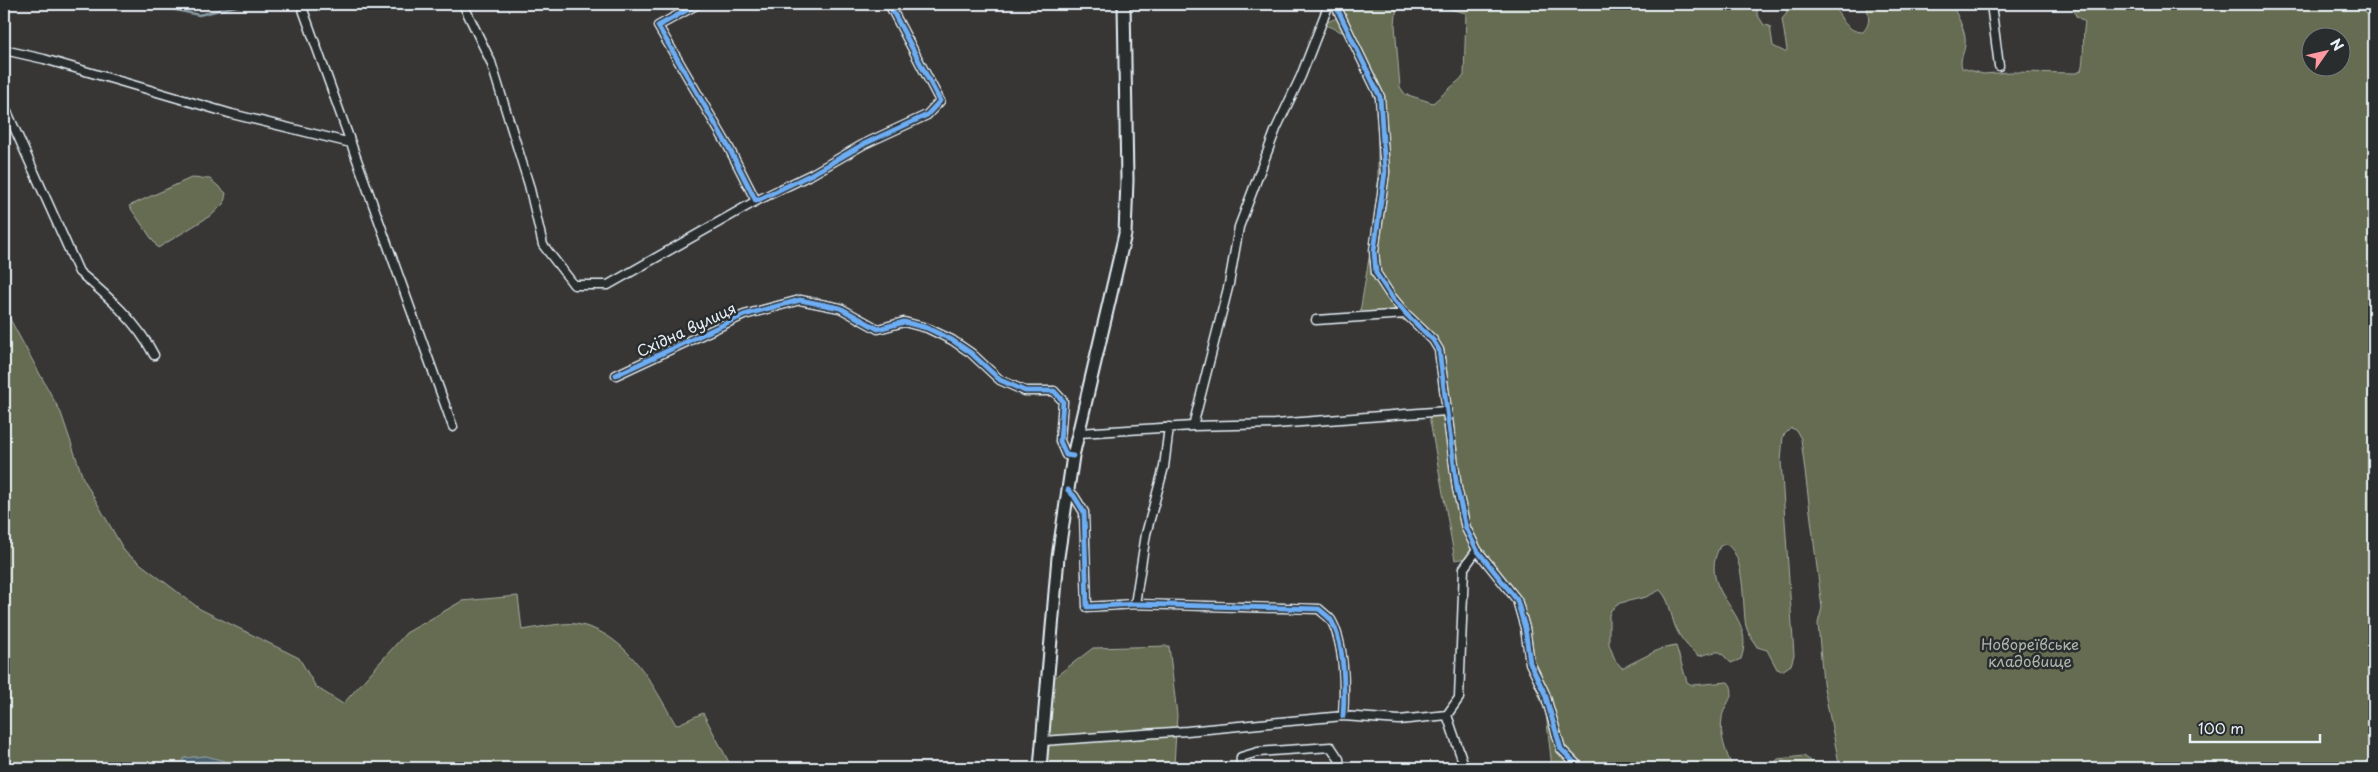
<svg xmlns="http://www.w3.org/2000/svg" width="2378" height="772" viewBox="0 0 2378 772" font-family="'Playpen Sans',sans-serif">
  <rect width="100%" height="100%" fill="#373635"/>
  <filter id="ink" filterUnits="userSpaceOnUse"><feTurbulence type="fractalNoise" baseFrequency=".02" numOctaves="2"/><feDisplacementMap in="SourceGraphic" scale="10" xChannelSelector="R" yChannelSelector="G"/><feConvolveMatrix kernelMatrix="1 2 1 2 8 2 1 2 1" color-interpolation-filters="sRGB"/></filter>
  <g filter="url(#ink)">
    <path fill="#666c51" stroke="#a7aea4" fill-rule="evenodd" d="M1341 4H1397L1395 25 1400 87 1405 94 1433 103 1464 76 1466 13 1429 4H1758L1757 14 1764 25 1770 26 1773 46 1785 52 1787 50 1782 19 1787 13 1785 4H1835C1840 18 1847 32 1863 32 1872 22 1868 15 1866 4H1952C1957 16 1967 32 1965 45 1964 55 1959 58 1962 68L1983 74 2011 72 2076 73 2081 71C2085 54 2082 38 2085 22L2076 16 2072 4H2353L2361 7 2374 22V768H1840L1823 683 1818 623 1822 608 1801 439 1796 430 1791 428 1783 436 1781 461 1794 655 1791 665 1782 671 1777 669 1767 650 1757 647C1753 640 1748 634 1746 626 1742 607 1746 552 1725 544L1720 546C1695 594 1758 611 1741 659L1731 663 1720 652H1715L1699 656C1689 649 1679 637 1675 626 1670 613 1670 600 1660 590L1646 597 1620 603 1611 610 1609 615V644L1615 660 1622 668 1660 649 1676 646 1687 682 1692 685 1728 682C1739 694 1723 705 1722 718 1719 734 1726 754 1733 768H1552L1546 713 1527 665 1515 600 1481 556 1455 560 1428 410 1442 408C1441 392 1441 354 1437 342 1428 316 1381 318 1359 318L1378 205V87L1351 36 1323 24 1345 14ZM2310 38H2340V68H2310Z
      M191 178 210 179 226 193 224 203 213 214 158 248 129 206Z
      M4 308 61 413 83 478 125 552 200 609 299 658 316 687 343 704 406 633 462 601 518 596 522 630C537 628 562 622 576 624 627 632 653 685 676 725L703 713 732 768H249L206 756 184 758 181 768H4Z
      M1169 646 1177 715 1174 765 1170 768H1035L1043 686 1093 648Z
      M1804 756 1812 762V768H1770L1778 759Z"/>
    <path fill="#4b6470" stroke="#8a9ca6" d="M206 756 249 768H181L184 758Z"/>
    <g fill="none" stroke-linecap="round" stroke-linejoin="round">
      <path stroke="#8a9ca6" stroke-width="2.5" d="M150 4 199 15 244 4"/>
      <g stroke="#e8f1f8" stroke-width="11">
        <path id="minor" d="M301 4 453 427
          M463 4 491 62 529 185 543 245 574 285H608L756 201
          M698 4 658 26 728 146 756 201 812 174 864 144 927 115 940 101 889 4
          M1335 4 1380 97 1385 172 1374 251 1376 273 1391 296 1406 314 1433 340 1439 350 1457 488 1466 528 1477 550 1517 600 1525 628 1530 663 1545 694 1561 749 1580 768
          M1991 4 1999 66
          M4 50 44 59 232 114 351 143
          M4 105 79 272C108 296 137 322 154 355
          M1316 320 1406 314
          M616 375 744 315 800 300 840 308 878 329 904 322 927 328 952 340 971 353 1000 380 1025 391H1054L1063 401 1060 441 1066 455 1073 456
          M1193 426 1229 284 1239 227 1276 129 1301 76 1329 4
          M1079 433 1193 426 1275 424 1446 411
          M1068 490 1074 496 1084 512 1087 607 1135 604 1319 609C1323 613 1328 616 1331 620 1345 644 1345 689 1343 716
          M1135 604 1146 534 1164 467 1169 427
          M1043 741 1187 731 1343 716 1399 720 1447 715
          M1240 768 1241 757 1258 752 1331 747 1339 759 1340 768
          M1465 768 1447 715 1459 698 1464 568 1477 550"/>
      </g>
      <g stroke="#e8f1f8" stroke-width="15">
        <path id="secondary" d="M1040 768 1058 557 1073 456 1125 234 1127 180 1124 4"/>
      </g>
      <use href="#minor" stroke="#2a2d2e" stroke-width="8"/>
      <use href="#secondary" stroke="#2a2d2e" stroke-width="11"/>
      <g stroke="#2a2d2e" stroke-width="8">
        <path id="cycleway" d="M698 4 658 26 728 146 756 201 812 174 864 144 927 115 940 101 889 4
          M1335 4 1380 97 1385 172 1374 251 1376 273 1391 296 1406 314 1433 340 1439 350 1457 488 1466 528 1477 550 1517 600 1525 628 1530 663 1545 694 1561 749 1580 768
          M616 375 744 315 800 300 840 308 878 329 904 322 927 328 952 340 971 353 1000 380 1025 391H1054L1063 401 1060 441 1066 455 1073 456
          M1068 490 1074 496 1084 512 1087 607 1135 604 1319 609C1323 613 1328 616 1331 620 1345 644 1345 689 1343 716"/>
      </g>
      <use href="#cycleway" stroke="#6dadf4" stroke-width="5"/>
    </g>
  </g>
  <g text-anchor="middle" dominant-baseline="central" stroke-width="5" stroke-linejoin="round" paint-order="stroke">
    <g font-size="15" fill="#e8f1f8" stroke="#2a2d2e">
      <text transform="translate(686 329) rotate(-25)">Східна вулиця</text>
    </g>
    <g font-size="15" fill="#aeb5ad" stroke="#2a2d2e">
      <text x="2030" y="643">Новореївське<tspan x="2030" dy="17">кладовище</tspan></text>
    </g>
  </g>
  <rect width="2378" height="772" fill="none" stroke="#2a2d2e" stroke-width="20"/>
  <rect x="10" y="10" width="2358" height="752" fill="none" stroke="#e8f1f8" stroke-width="2" filter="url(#ink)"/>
  <g transform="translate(2326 52) rotate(56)"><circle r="24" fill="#2a2d2e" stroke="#767b7f"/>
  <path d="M0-4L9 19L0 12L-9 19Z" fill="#ff9aa2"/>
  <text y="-8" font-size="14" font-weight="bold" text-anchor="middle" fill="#e8f1f8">N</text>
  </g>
  <path d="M2190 734v8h130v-8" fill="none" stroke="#e8f1f8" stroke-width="2.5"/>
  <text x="2198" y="734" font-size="15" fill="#e8f1f8" stroke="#2a2d2e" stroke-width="4" paint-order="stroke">100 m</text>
</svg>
